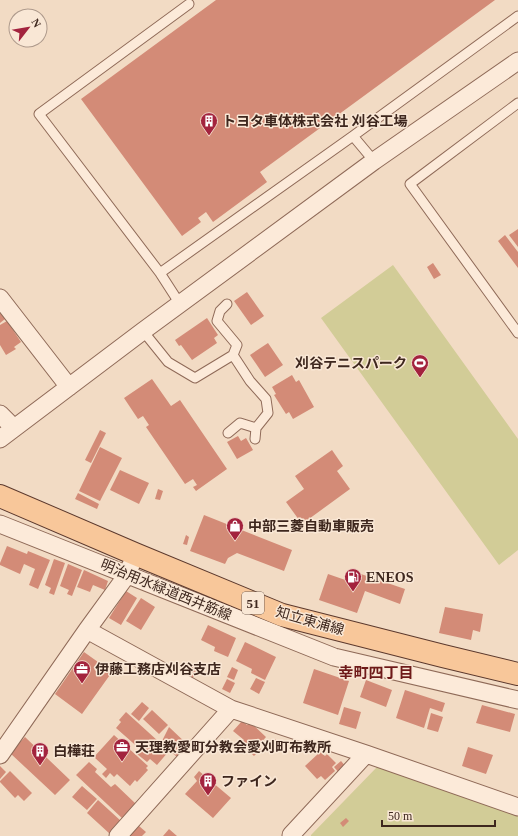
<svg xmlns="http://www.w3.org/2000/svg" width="518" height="836" viewBox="0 0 518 836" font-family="'Times New Roman','Noto Sans JP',serif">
  <rect width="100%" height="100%" fill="#f2dbc4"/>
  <path fill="#d2cc97" d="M393 265 518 439V550L499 565 321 318Z
    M377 767 518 815V836H311V835Z"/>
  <path fill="#d38b77" d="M216 0H495L260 172 267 182 213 222 206 212 198 218 201 222 182 236 81 99Z
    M518 229V247L509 235Z
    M505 235 518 252V268L498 241Z
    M433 263 441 275 434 279 427 267Z
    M247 292 264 316 251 325 234 301Z
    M0 313 5 319 0 323Z
    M207 318 218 335 214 338 217 343 192 360 181 345 179 346 175 340Z
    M7 321 21 342 14 347 16 349 6 355 0 345V325Z
    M268 343 283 365 265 377 250 355Z
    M292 375 296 382 299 380 314 407 293 419 289 412 286 414 274 395 276 394 272 387Z
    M152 379 171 406 180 400 227 469 196 491 193 487 197 485 193 479 185 484 146 427 149 425 143 416 138 419 124 398Z
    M100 430 106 433 91 463 85 460Z
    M238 436 241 441 246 438 253 450 237 459 227 442Z
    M100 447 122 458 100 501 79 491Z
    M332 450 343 466 337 471 350 489 302 524 286 502 304 489 295 476Z
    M120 470 149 483 139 504 110 490Z
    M158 489 163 491 160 500 155 499Z
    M78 493 99 504 97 509 75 499Z
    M204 515 292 550 284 571 237 553 228 558 225 564 190 551Z
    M186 535 189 537 187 545 183 544Z
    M7 546 27 554 28 551 50 560 38 589 29 585 35 569 24 564 20 574 0 565V563Z
    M54 559 65 563 54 595 49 593 51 588 45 585Z
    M68 564 82 570 72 596 67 594 69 590 60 586Z
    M84 570 108 581 105 590 93 585 90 592 77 587Z
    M358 573 405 589 400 604 365 591 357 613 319 600 328 574 354 583Z
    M126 591 137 598 121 625 109 618Z
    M141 598 155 607 141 630 126 621Z
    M445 607 483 614 480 632 473 630 471 640 439 633Z
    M208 625 236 638 228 657 214 651 215 647 201 640Z
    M245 642 276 657 265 680 251 673 252 669 236 661Z
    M84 652 112 672 82 714 55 694Z
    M189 663 198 668 193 678 184 673Z
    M232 667 238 670 234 680 227 677Z
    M314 669 349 681 338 715 303 703Z
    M256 678 265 682 259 694 250 689Z
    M227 679 235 683 230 693 222 689Z
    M366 680 392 690 386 707 360 697Z
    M405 690 445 703 442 712 430 708 424 728 396 718Z
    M142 702 149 708 139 721 131 714Z
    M482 705 515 714 510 732 476 723Z
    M344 707 361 712 356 729 339 724Z
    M152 710 168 725 159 734 143 719Z
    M126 712 169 751 157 765 150 759 147 762 137 754 141 750 116 728 121 722 119 720Z
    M431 713 443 717 438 732 427 729Z
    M242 721 247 725 250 722 266 737 258 746 261 749 254 756 241 743 244 740 233 731Z
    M169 727 188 745 177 757 161 743Z
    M114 735 148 766 146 768 148 770 137 782 135 780 130 786 117 774 114 777 110 773 106 778 102 774 107 769 94 757Z
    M25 737 70 780 55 795 10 753Z
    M275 739 281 744 271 754 266 749Z
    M468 747 493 755 486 774 462 766Z
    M320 752 325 756 327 754 336 763 332 767 335 771 325 780 321 776 317 779 305 766Z
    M341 761 347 768 340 774 334 767Z
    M89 762 97 769 95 772 111 787 115 784 136 804 123 819 76 775Z
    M0 766 6 772 0 779Z
    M10 771 32 793 24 801 18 795 15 798 0 782V781Z
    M199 771 231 798 213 818 185 794 197 781 194 777Z
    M82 786 97 799 87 810 72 797Z
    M98 800 121 821 110 834 87 813Z
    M346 818 349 821 343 827 340 823Z
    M139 826 146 832 142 836H129Z
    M169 829 177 836H163Z"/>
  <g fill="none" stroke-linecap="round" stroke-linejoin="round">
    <g stroke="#8f6a58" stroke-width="11">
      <path id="lane" d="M518 103 410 184 518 333
        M353 136 374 161
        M160 273 353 136 518 16
        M180 304 160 273 39 114 189 4
        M227 304 220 311 217 321 237 345 233 355
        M143 331 168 362 195 378 233 355 250 381 266 399 268 413 256 428 240 423 228 433
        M255 439 256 428"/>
    </g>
    <g stroke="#8f6a58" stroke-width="19">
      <path id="street" d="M0 298 69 387
        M0 414 14 428
        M0 439 143 331 374 161 518 61
        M0 524 334 657 518 700
        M87 630 231 709 366 754 518 807
        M0 755 87 630 127 575 131 565
        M291 835 366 754
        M118 836 231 709"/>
    </g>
    <g stroke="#5c392d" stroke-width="24">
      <path id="primary" d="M0 496 135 554 282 615 443 656 518 674"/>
    </g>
    <use href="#lane" stroke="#fcead9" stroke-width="9"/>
    <use href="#street" stroke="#fcead9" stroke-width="17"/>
    <use href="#primary" stroke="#f8c79a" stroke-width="22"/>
  </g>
  <defs>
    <g id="building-pin" transform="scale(0.9)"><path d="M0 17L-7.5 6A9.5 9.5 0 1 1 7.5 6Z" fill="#a3233e" stroke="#f9e7d5"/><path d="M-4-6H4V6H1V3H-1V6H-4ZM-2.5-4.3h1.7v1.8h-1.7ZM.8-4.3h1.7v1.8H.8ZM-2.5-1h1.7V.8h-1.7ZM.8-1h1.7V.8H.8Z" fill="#fff"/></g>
    <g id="stadium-pin" transform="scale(0.9)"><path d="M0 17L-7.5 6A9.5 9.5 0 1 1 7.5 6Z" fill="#a3233e" stroke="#f9e7d5"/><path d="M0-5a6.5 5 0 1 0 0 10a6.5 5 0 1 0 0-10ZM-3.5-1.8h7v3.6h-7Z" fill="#fff"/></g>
    <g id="shop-pin" transform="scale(0.9)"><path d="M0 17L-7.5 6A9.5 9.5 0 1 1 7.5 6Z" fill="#a3233e" stroke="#f9e7d5"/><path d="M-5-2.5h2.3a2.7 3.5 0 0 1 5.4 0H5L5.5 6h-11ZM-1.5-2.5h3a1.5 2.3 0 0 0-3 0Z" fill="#fff"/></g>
    <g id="fuel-pin" transform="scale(0.9)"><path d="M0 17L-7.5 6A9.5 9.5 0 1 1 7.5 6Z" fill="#a3233e" stroke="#f9e7d5"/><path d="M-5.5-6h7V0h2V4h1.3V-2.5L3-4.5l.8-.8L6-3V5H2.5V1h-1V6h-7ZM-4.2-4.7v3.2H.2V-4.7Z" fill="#fff"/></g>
    <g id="office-pin" transform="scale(0.9)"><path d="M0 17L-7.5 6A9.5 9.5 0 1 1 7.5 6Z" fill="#a3233e" stroke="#f9e7d5"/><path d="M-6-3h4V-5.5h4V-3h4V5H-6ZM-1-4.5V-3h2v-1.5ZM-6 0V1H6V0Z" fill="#fff"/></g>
  </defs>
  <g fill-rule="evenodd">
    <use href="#building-pin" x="209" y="121"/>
    <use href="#stadium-pin" x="420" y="363"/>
    <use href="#shop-pin" x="235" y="526"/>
    <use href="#fuel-pin" x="353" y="577"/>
    <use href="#office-pin" x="82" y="669"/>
    <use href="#office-pin" x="122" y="747"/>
    <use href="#building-pin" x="40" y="751"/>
    <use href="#building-pin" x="208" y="781"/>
  </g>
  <g text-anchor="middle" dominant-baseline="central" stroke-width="3" stroke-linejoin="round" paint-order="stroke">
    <rect fill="#f9e7d5" stroke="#766155" stroke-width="1" x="242" y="592" width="22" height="22" rx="3"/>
    <g font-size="13" font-weight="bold" fill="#3e271e">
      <text x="253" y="603">51</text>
    </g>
    <g font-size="14" font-weight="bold" fill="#3e271e" stroke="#f9e7d5" text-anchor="start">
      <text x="222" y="121">トヨタ車体株式会社 刈谷工場</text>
      <text x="407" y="363" text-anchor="end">刈谷テニスパーク</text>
      <text x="248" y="526">中部三菱自動車販売</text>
      <text x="366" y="577">ENEOS</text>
      <text x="95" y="669">伊藤工務店刈谷支店</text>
      <text x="135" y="747">天理教愛町分教会愛刈町布教所</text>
      <text x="53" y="751">白樺荘</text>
      <text x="221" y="781">ファイン</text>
    </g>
    <g font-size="14" fill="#3e271e" stroke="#f9e7d5">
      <text transform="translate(166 590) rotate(22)">明治用水緑道西井筋線</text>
      <text transform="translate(310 621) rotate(16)">知立東浦線</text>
    </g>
    <g font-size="15" font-weight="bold" fill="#6e1a19" stroke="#f9e7d5">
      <text x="376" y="673">幸町四丁目</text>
    </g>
  </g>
  <g transform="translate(28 28) rotate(59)"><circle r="19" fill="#f9e7d5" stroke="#ae9a8c"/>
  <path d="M0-3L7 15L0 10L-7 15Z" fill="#a3233e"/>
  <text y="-6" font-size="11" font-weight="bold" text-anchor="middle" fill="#3e271e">N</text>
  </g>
  <path d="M382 820v6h113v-6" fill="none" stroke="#3e271e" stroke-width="2"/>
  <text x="388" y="820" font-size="12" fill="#3e271e" stroke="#f9e7d5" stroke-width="3" paint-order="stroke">50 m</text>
</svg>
